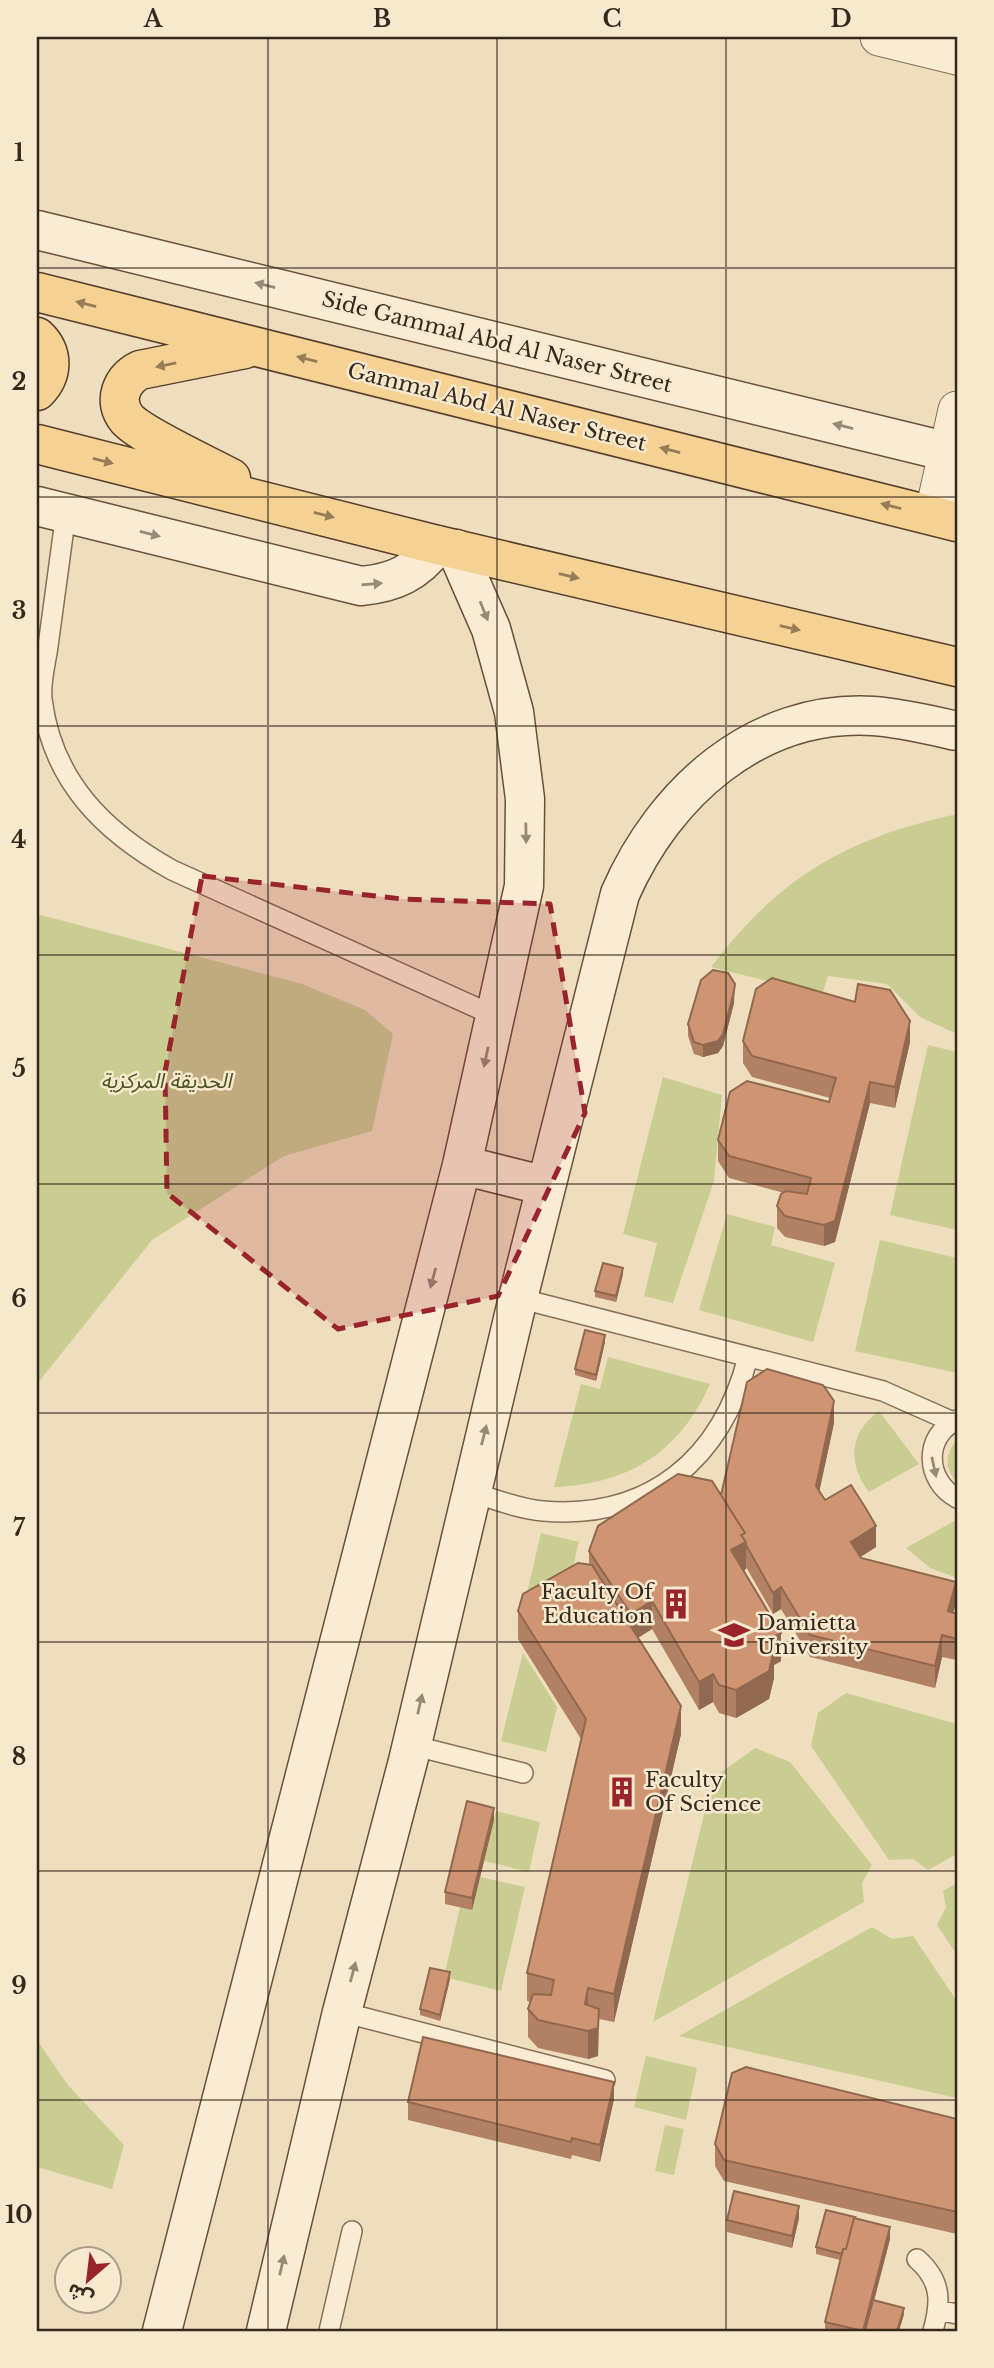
<svg xmlns="http://www.w3.org/2000/svg" width="994" height="2368" viewBox="0 0 994 2368" font-family="'Libre Baskerville','Noto Sans Arabic',serif">
  <rect width="100%" height="100%" fill="#efdebe"/>
  <path fill="#c9cd92" d="M957 814V1034L920 1017 887 984 828 976 822 995 711 967C780 876 847 838 957 814Z
    M37 914 302 984 365 1010 393 1034 372 1131 284 1156 152 1240 37 1384Z
    M928 1045 957 1052V1230L890 1215Z
    M663 1077 722 1095 714 1181 673 1303 644 1296 657 1243 623 1234Z
    M727 1214 775 1227 771 1245 835 1263 813 1342 699 1310Z
    M880 1240 957 1258V1373L855 1351Z
    M608 1357 710 1384C679 1453 629 1484 554 1487L581 1384 600 1389Z
    M879 1411 919 1464 869 1492C847 1463 849 1433 879 1411Z
    M957 1440V1482C944 1469 945 1453 957 1440Z
    M956 1520 957 1522V1578L930 1568 906 1548Z
    M541 1533 579 1542 569 1583 523 1610Z
    M523 1653 557 1707 546 1752 501 1741Z
    M846 1693 957 1724V1854L928 1870 913 1859 889 1860 811 1746 818 1713Z
    M755 1748 790 1762 872 1865 862 1883 864 1902 653 2022 713 1778Z
    M496 1811 540 1822 529 1872 484 1861Z
    M480 1877 525 1887 501 1991 444 1977 460 1907 472 1910Z
    M957 1883V1955L937 1925 946 1907 943 1891Z
    M872 1927 892 1939 913 1936 957 2001V2098L679 2036Z
    M37 2040 67 2084 124 2145 112 2189 37 2167Z
    M646 2056 697 2068 686 2120 634 2107Z
    M665 2125 684 2129 674 2175 655 2171Z"/>
  <g fill="none" stroke-linecap="round" stroke-linejoin="round">
    <g stroke="#886f56" stroke-width="22">
      <path id="lane" d="M66 513C60 557 54 601 48 646 46 662 40 682 42 699 52 781 104 832 172 870L495 1016
        M518 1298 883 1391 953 1422
        M957 1420C923 1436 925 1481 957 1498
        M471 1492C494 1499 519 1509 543 1511 651 1520 722 1458 748 1357
        M411 1745 523 1773
        M342 2012 605 2080
        M917 2259C942 2281 941 2302 933 2331
        M938 2310 957 2314
        M329 2331 352 2231"/>
    </g>
    <g stroke="#886f56" stroke-width="39">
      <path id="street" d="M879 37 957 56
        M933 516 957 410"/>
    </g>
    <g stroke="#6a503a" stroke-width="41">
      <path id="secondary" d="M37 230 957 454
        M37 506 361 586C395 583 417 572 437 545
        M462 1165 546 1186
        M162 2331 462 1165 524 886 525 799 514 712 491 629 456 549
        M266 2331 342 2012 408 1761 518 1298 620 894C664 793 756 709 873 716 902 718 930 725 957 731"/>
    </g>
    <g stroke="#563d2b" stroke-width="41">
      <path id="primary" d="M37 292 957 522
        M37 337C54 353 53 375 37 391
        M37 444 437 545 957 667
        M231 478C209 466 141 435 127 419 112 401 122 379 140 370L245 349"/>
    </g>
    <use href="#lane" stroke="#faecd2" stroke-width="19"/>
    <use href="#street" stroke="#faecd2" stroke-width="37"/>
    <use href="#secondary" stroke="#faecd2" stroke-width="38"/>
    <use href="#primary" stroke="#f5d294" stroke-width="38"/>
  </g>
  <path fill="#b28063" d="M734 1003 723 1046 718 1053 703 1057 694 1054 688 1036V1024Z
    M743 1041 910 1042 895 1108 870 1103 835 1242 824 1246 785 1237 777 1228V1206L784 1193 729 1178 718 1161V1140L829 1102 830 1098 752 1077 743 1063Z
    M623 1274 616 1302 595 1297V1291Z
    M605 1342 596 1381 575 1375V1369Z
    M834 1423 819 1491 825 1500 876 1547 860 1557 956 1603 953 1613 957 1614V1683V1660L942 1657 935 1688 810 1657 781 1609 773 1614 746 1567V1569L744 1571 781 1661 774 1665V1678L769 1699 736 1718 719 1713 713 1702 699 1710 652 1629 638 1638 681 1734 614 2022 599 2019 598 2056 588 2059 538 2048 528 2037V2009L531 2002 527 2001V1973L581 1739 518 1639V1611L589 1565V1551L721 1495Z
    M494 1820 472 1910 445 1904V1892Z
    M450 1979 440 2021 420 2015V2009Z
    M614 2099 600 2162 572 2155 571 2159 408 2120V2102Z
    M957 2119V2234L724 2181 715 2166V2144Z
    M799 2218 792 2248 727 2232V2220Z
    M890 2239 874 2301 904 2314 899 2331H825V2322L840 2260 816 2254V2247Z"/>
  <path fill="#916850" d="M735 984 734 1003 723 1046 718 1053 703 1057V1045Z
    M910 1021V1042L895 1108V1087Z
    M870 1082V1103L835 1242 824 1246V1225Z
    M623 1268V1274L616 1302V1296Z
    M605 1335V1342L596 1381V1375Z
    M834 1401V1423L816 1507V1486Z
    M876 1526V1547L851 1563V1542Z
    M746 1542V1569L731 1578V1550Z
    M956 1582V1603L948 1633V1611Z
    M781 1587V1609L773 1614V1593Z
    M652 1601V1629L631 1642V1614Z
    M781 1633V1661L774 1665V1678L769 1699 736 1718V1690L768 1640Z
    M942 1635V1657L935 1688V1666Z
    M713 1674V1702L699 1710V1682Z
    M681 1706V1734L614 2022V1994Z
    M494 1808V1820L472 1910V1898Z
    M450 1972V1979L440 2021V2015Z
    M588 1988V2016L585 2032V2004Z
    M599 2009 598 2056 588 2059V2031Z
    M614 2082V2099L600 2162V2145Z
    M799 2206V2218L792 2248V2236Z
    M890 2227V2239L866 2331H863Z
    M904 2308V2314L899 2331H897Z"/>
  <path fill="#cf9573" stroke="#916850" stroke-width="2" d="M713 970 728 973 735 984 734 991 723 1034 718 1041 703 1045 694 1042 688 1024 701 980Z
    M772 978 855 1002 858 984 890 990 910 1021 895 1087 870 1082 835 1221 824 1225 785 1216 777 1206 781 1194 786 1191 807 1194 811 1178 729 1156 718 1140 730 1092 747 1081 829 1102 836 1078 752 1056 743 1041 756 989Z
    M603 1263 623 1268 616 1296 595 1291Z
    M585 1330 605 1335 596 1375 575 1369Z
    M767 1369 823 1385 834 1401 816 1486 825 1500 851 1485 865 1507 876 1526 851 1542 861 1558 956 1582 948 1611 957 1614V1639L942 1635 935 1666 810 1635 781 1587 773 1593 746 1545V1542L741 1535 745 1533 721 1495 747 1382Z
    M678 1474 712 1481 745 1533 741 1535 746 1542 731 1550 781 1633 768 1640 774 1650 769 1671 736 1690 719 1685 713 1674 699 1682 652 1601 631 1614 589 1551 598 1526Z
    M578 1563 592 1565 681 1706 614 1994 588 1988 585 2004 599 2009 598 2028 588 2031 538 2020 528 2009 533 1994 551 1995 554 1980 527 1973 586 1719 518 1611 523 1594Z
    M467 1801 494 1808 472 1898 445 1892Z
    M430 1968 450 1972 440 2015 420 2009Z
    M423 2037 614 2082 600 2145 572 2138 571 2142 408 2102Z
    M746 2067 957 2119V2212L724 2160 715 2144 732 2073Z
    M734 2191 799 2206 792 2236 727 2220Z
    M826 2210 855 2217 854 2218 846 2249H843L842 2254 816 2247Z
    M854 2218 890 2227 863 2331 825 2322 843 2249H846Z
    M873 2300 904 2308 897 2331H865Z"/>
  <defs><path id="oneway-solid" d="M-6-.8H1V-3.2L6.5 0L1 3.2V.8H-6Z" transform="scale(1.75)"/></defs>
  <g fill="#988a77">
    <use href="#oneway-solid" transform="translate(265 285) rotate(-166)"/>
    <use href="#oneway-solid" transform="translate(843 426) rotate(-166)"/>
    <use href="#oneway-solid" transform="translate(150 534) rotate(14)"/>
    <use href="#oneway-solid" transform="translate(372 584) rotate(-5)"/>
    <use href="#oneway-solid" transform="translate(484 611) rotate(68)"/>
    <use href="#oneway-solid" transform="translate(526 833) rotate(89)"/>
    <use href="#oneway-solid" transform="translate(486 1057) rotate(102)"/>
    <use href="#oneway-solid" transform="translate(433 1278) rotate(105)"/>
    <use href="#oneway-solid" transform="translate(484 1435) rotate(-76)"/>
    <use href="#oneway-solid" transform="translate(934 1467) rotate(78)"/>
    <use href="#oneway-solid" transform="translate(420 1704) rotate(-77)"/>
    <use href="#oneway-solid" transform="translate(353 1972) rotate(-75)"/>
    <use href="#oneway-solid" transform="translate(282 2265) rotate(-77)"/>
  </g>
  <g fill="#967d58">
    <use href="#oneway-solid" transform="translate(86 304) rotate(-166)"/>
    <use href="#oneway-solid" transform="translate(307 359) rotate(-166)"/>
    <use href="#oneway-solid" transform="translate(166 365) rotate(169)"/>
    <use href="#oneway-solid" transform="translate(670 450) rotate(-166)"/>
    <use href="#oneway-solid" transform="translate(103 461) rotate(14)"/>
    <use href="#oneway-solid" transform="translate(891 506) rotate(-166)"/>
    <use href="#oneway-solid" transform="translate(324 515) rotate(14)"/>
    <use href="#oneway-solid" transform="translate(569 576) rotate(13)"/>
    <use href="#oneway-solid" transform="translate(790 628) rotate(13)"/>
  </g>
  <path fill="#99242b" fill-opacity="0.2" stroke="#99242b" stroke-width="5" stroke-dasharray="14 9" stroke-linejoin="round" d="M202 876 402 899 550 904 585 1113 498 1296 338 1329 167 1193 165 1072Z"/>
  <path fill="none" stroke="#37281c" stroke-width="2" stroke-opacity="0.55" d="M268 37V2331M497 37V2331M726 37V2331M37 268H957M37 497H957M37 726H957M37 955H957M37 1184H957M37 1413H957M37 1642H957M37 1871H957M37 2100H957"/>
  <defs>
    <g id="building-bare" transform="scale(2.415)"><path d="M-4-6H4V6H1V3H-1V6H-4ZM-2.5-4.3h1.7v1.8h-1.7ZM.8-4.3h1.7v1.8H.8ZM-2.5-1h1.7V.8h-1.7ZM.8-1h1.7V.8H.8Z" fill="#99242b" stroke="#f6e9ce" stroke-width="2.5" paint-order="stroke"/></g>
    <g id="university-bare" transform="scale(2.415)"><path d="M0-5L7-2L0 1L-7-2ZM-4 1L0 2.5L4 1V4Q0 6-4 4Z" fill="#99242b" stroke="#f6e9ce" stroke-width="2.5" paint-order="stroke"/></g>
  </defs>
  <g fill-rule="evenodd">
    <use href="#building-bare" x="676" y="1604"/>
    <use href="#university-bare" x="734" y="1635"/>
    <use href="#building-bare" x="622" y="1792"/>
  </g>
  <g text-anchor="middle" dominant-baseline="central" stroke-width="5" stroke-linejoin="round" paint-order="stroke">
    <g font-size="21" fill="#37281c" stroke="#f6e9ce">
      <text transform="translate(497 342) rotate(14)">Side Gammal Abd Al Naser Street</text>
      <text transform="translate(497 407) rotate(14)">Gammal Abd Al Naser Street</text>
    </g>
    <g font-size="21" font-style="italic" fill="#4a5421" stroke="#f6e9ce">
      <text x="166" y="1081">الحديقة المركزية</text>
    </g>
    <g font-size="21" fill="#37281c" stroke="#f6e9ce" text-anchor="start">
      <text x="653" y="1592" text-anchor="end">Faculty Of<tspan x="653" dy="24">Education</tspan></text>
      <text x="757" y="1623">Damietta<tspan x="757" dy="24">University</tspan></text>
      <text x="645" y="1780">Faculty<tspan x="645" dy="24">Of Science</tspan></text>
    </g>
  </g>
  <rect width="994" height="2368" fill="none" stroke="#f6e9ce" stroke-width="77"/>
  <g transform="translate(88 2280) rotate(208)"><circle r="33" fill="#f6e9ce" stroke="#aa9c87" stroke-width="2"/>
  <path d="M0-5L12 26L0 18L-12 26Z" fill="#99242b"/>
  <text y="-10" font-size="19" font-weight="bold" text-anchor="middle" fill="#37281c">ش</text>
  </g>
  <rect x="38" y="38" width="918" height="2292" fill="none" stroke="#37281c" stroke-width="2.5"/>
  <g font-size="23" text-anchor="middle" font-weight="bold" fill="#37281c">
    <text x="153" y="27">A</text>
    <text x="382" y="27">B</text>
    <text x="612" y="27">C</text>
    <text x="841" y="27">D</text>
    <text x="19" y="161">1</text>
    <text x="19" y="390">2</text>
    <text x="19" y="619">3</text>
    <text x="19" y="848">4</text>
    <text x="19" y="1077">5</text>
    <text x="19" y="1307">6</text>
    <text x="19" y="1536">7</text>
    <text x="19" y="1765">8</text>
    <text x="19" y="1994">9</text>
    <text x="19" y="2223">10</text>
  </g>
</svg>
